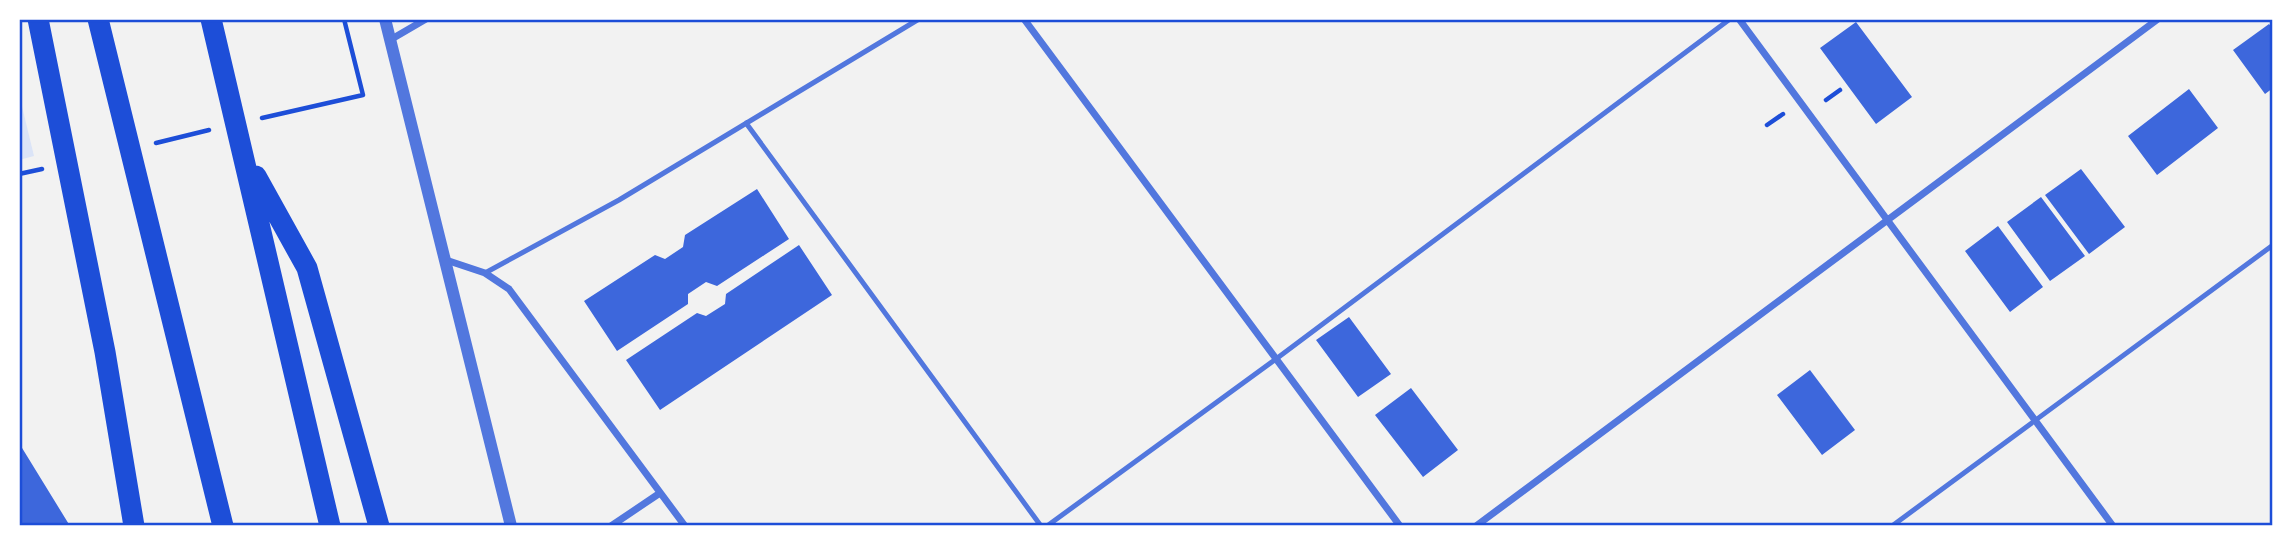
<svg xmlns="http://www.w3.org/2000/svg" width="2292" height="545" viewBox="0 0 2292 545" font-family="Bitter,serif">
  <rect width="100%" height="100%" fill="#f2f2f2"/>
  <path fill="#dbe4f7" d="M19 94 34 156 19 160Z"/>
  <path fill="#3d67dc" d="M1856 22 1912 97 1876 124 1820 48Z
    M2269 24 2273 29V88L2265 94 2233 50Z
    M2189 89 2218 128 2157 175 2128 136Z
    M2081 169 2125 227 2089 254 2045 195Z
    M757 189 789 239 717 286 706 282 688 294V304L617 351 584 301 655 255 665 259 683 247 685 235Z
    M2041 197 2085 256 2050 281 2007 222Z
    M1998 226 2043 287 2010 312 1965 251Z
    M799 245 832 295 660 410 626 360 697 313 706 316 725 304 726 294Z
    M1349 317 1391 374 1358 397 1316 340Z
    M1810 370 1855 430 1822 455 1777 395Z
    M1411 388 1458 450 1423 477 1375 415Z
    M19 443 70 526H19Z"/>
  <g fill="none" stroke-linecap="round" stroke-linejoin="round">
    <path stroke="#1d4ed8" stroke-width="4.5" d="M1826 100 1840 90
      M262 118 363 95 344 19
      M1767 125 1783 114
      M156 143 209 130
      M19 174 42 169"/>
    <path stroke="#5277de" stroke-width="5" d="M746 123 1041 526
      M485 273 619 200 919 19
      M1047 526 1276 359 1730 19
      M1892 526 2273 245"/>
    <path stroke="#5277de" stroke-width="7" d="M1024 19 1400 526
      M1739 19 2113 526
      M390 40 426 19
      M446 260 485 273 509 289 685 526
      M611 526 660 493
      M1476 526 2158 19"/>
    <path stroke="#5277de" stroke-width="12" d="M385 19 511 526"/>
    <path stroke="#1d4ed8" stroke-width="21" d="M38 19 105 352 134 526
      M98 19 223 526
      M211 19 330 526
      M256 176 307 268 379 526"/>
  </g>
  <rect width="2292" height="545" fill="none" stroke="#ffffff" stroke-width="42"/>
  <rect x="21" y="21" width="2250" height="503" fill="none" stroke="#1d4ed8" stroke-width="2.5"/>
</svg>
